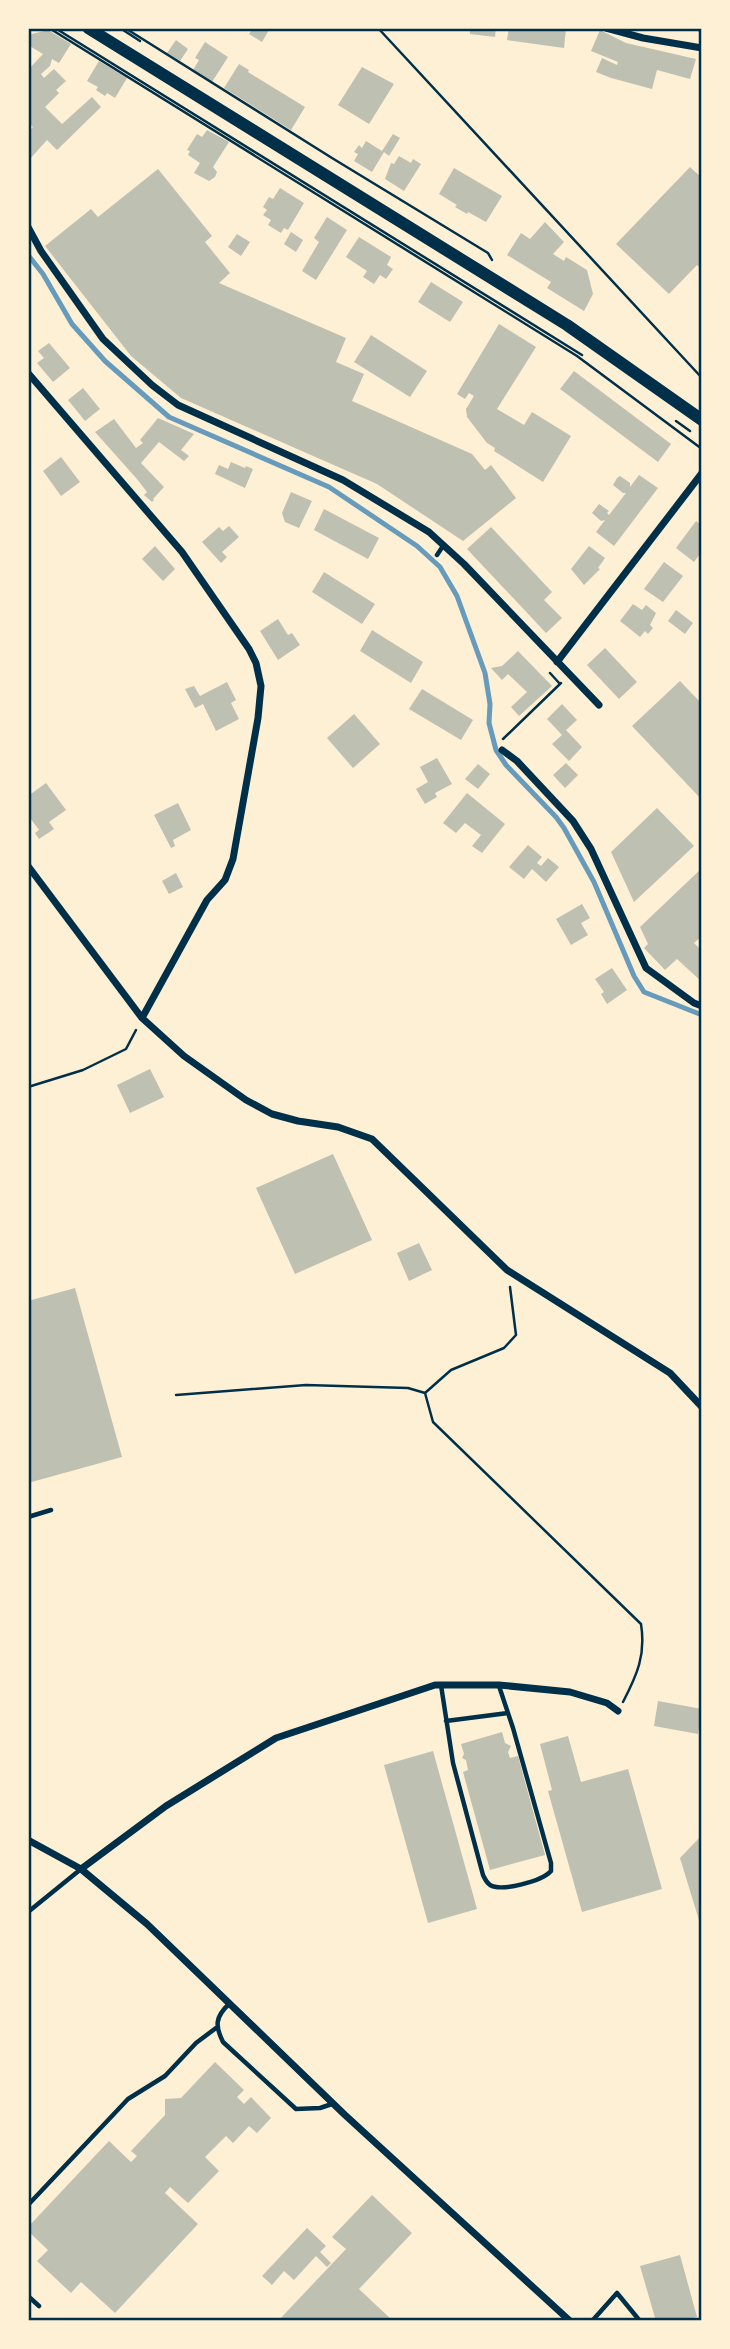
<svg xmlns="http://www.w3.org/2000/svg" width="730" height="2349" viewBox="0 0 730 2349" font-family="Inter,sans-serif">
  <rect width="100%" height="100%" fill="#fdf0d5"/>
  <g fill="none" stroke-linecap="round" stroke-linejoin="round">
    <path stroke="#669bbc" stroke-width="5" d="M28 255 43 274 72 324 105 361 169 417 329 487 417 546 440 567 457 596 485 673 490 704 489 723 496 750 506 765 556 817 564 828 594 882 634 976 644 992 702 1015"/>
  </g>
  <path fill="#bec0b2" d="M253 28H270L262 42 249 34Z
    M470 28H496L495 37 470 34Z
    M509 28H566L564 48 507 40Z
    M48 30 71 44 59 63 52 59 50 66 41 74 44 78 54 69 66 81 56 90 59 93 45 107 62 124 92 97 101 107 57 150 47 140 28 161V132L33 127 28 122V78L31 75 28 70 43 54 28 45V35Z
    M600 30 626 43 696 59 690 79 657 70 652 89 611 78 596 72 602 58 617 65 618 62 591 51Z
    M176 40 188 49 180 61 167 53Z
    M205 42 228 57 212 82 193 70 199 60 195 58Z
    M99 61 127 78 115 98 107 93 105 96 96 90 98 87 87 81Z
    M239 64 249 70 248 72 305 107 291 130 224 88Z
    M362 67 394 84 369 124 338 105Z
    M207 130 229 142 213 167 217 172 215 177 209 181 194 173 200 163 188 155 190 151 187 150 197 134 202 137Z
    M393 134 400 138 389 156 384 152 372 172 354 161 358 154 354 152 359 145 362 148 366 141 382 151Z
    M399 156 411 163 413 159 421 164 404 191 385 179 391 163 394 164Z
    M690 167 702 178V269L697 265 669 294 616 244Z
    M454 168 502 196 486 222 468 212 467 214 455 207 457 205 439 194Z
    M158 169 212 236 205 242 230 273 219 283 346 338 336 362 364 374 352 401 472 454 485 470 491 465 516 498 463 541 377 484 181 398 131 356 45 246 91 209 98 217Z
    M280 188 304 203 288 230 284 228 281 233 268 225 271 220 263 215 267 210 263 207 269 197 273 199Z
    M327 217 347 230 316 280 302 271 319 242 314 238Z
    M545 222 564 242 553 254 564 261 566 257 587 270 593 294 584 311 547 288 551 282 507 255 521 233 530 239Z
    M291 232 303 240 296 252 284 244Z
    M237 234 250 242 241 256 228 247Z
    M359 237 391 257 387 265 393 269 386 279 380 275 374 284 363 277 367 271 346 257Z
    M431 282 463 302 450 322 418 302Z
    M499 324 536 347 497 409 524 425 532 412 571 436 543 482 494 451 495 448 487 443 467 417 466 409 474 396 469 393 465 399 457 394Z
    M371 335 427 371 410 397 354 362Z
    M49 343 70 368 53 382 37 363 44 358 38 351Z
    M574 371 671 444 658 462 560 389Z
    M83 388 100 409 85 421 68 400Z
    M158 418 194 434 181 450 189 456 184 461 159 442 141 463 164 487 153 499 154 500 152 502 144 495 147 492 137 479 95 432 114 419 136 448 143 443 140 440Z
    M61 457 80 482 61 496 43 471Z
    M231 462 245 468 246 466 253 469 245 488 215 474 219 465 228 469Z
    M639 475 658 488 614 546 596 532 605 520 601 521 592 513 599 504 609 511 607 513 609 515 626 493H623L613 485 617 478 620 476 623 478 630 483V487Z
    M291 492 312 501 299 528 285 522 282 513Z
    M324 509 379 538 368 559 314 530Z
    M696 521 702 526V551L694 562 676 548Z
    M229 526 239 537 222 552 227 557 221 563 202 542 219 527 223 531Z
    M491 527 552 592 544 600 562 618 546 633 467 549Z
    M155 546 175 569 163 581 142 559Z
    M589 546 605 558 598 568 600 569 584 585 571 569Z
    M664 562 683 576 663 602 644 589Z
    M324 572 375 604 362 624 312 592Z
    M633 604 642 610 646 605 656 613 650 625 653 628 648 634 645 631 640 637 620 621Z
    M676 610 693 623 685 634 668 621Z
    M278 619 288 635 292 633 300 645 278 660 260 631Z
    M372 630 423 662 411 683 360 651Z
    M605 648 637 682 619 699 587 665Z
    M518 651 552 686 519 716 511 707 527 692 508 674 502 680 491 668 502 666Z
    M680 681 702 704V800L632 726Z
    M227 682 236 700 231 703 239 719 216 731 203 704 195 708 185 689 194 686 200 696Z
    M422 689 473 720 461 740 409 709Z
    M562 704 577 720 566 730 582 747 569 761 552 744 562 735 547 719Z
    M354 714 380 744 353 768 327 738Z
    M437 758 452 784 435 793 437 797 425 804 416 789 428 782 420 767Z
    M566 763 578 775 565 788 553 775Z
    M478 764 490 774 478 789 465 779Z
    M46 783 66 810 49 822 54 829 39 839 35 833 39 830 28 815V796Z
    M467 793 505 824 482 853 472 846 481 835 465 823 456 833 443 823Z
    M178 803 191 830 173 840 175 846 171 848 154 815Z
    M657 808 694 846 634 902 611 852Z
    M528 845 542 857 537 863 541 866 548 858 559 867 546 882 532 869 524 879 509 867Z
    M702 868V936L694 943 702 951V982L677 959 665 970 644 948 648 944 640 927Z
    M176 873 183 887 169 894 162 881Z
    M582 904 590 918 581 923 588 935 571 945 556 919Z
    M612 968 627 990 607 1004 601 994 604 992 595 979Z
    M150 1069 164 1097 130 1113 117 1085Z
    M333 1154 372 1240 295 1274 256 1188Z
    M419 1243 432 1270 409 1281 397 1253Z
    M75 1288 122 1457 28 1483V1301Z
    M658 1701 702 1709 698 1734 654 1726Z
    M502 1732 505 1743 511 1746 508 1752 510 1758 518 1756 545 1855 490 1870 463 1772 468 1770 466 1760 462 1758 464 1754 461 1744Z
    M568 1736 581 1782 628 1769 662 1889 582 1912 548 1791 552 1790 540 1744Z
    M433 1751 477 1909 428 1923 384 1765Z
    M702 1835V1930L680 1858Z
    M215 2062 244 2090 237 2097 244 2104 251 2097 271 2118 257 2133 249 2126 233 2143 226 2136 205 2157 219 2171 188 2203 170 2187 165 2193 198 2224 115 2313 81 2282 71 2293 37 2261 48 2250 28 2231V2227L109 2141 131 2162 137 2156 131 2151 165 2115V2099L181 2098Z
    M372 2195 412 2233 359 2289 393 2321H278L346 2249 332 2237Z
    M307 2228 326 2246 320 2252 331 2263 327 2267 316 2256 294 2280 284 2271 272 2285 262 2276Z
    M680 2255 697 2317 682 2321H656L640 2266Z"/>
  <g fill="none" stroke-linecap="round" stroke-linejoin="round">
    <path stroke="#003049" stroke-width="2.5" d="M49 28 577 356 702 449
      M55 28 582 355
      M120 28 140 41
      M125 28 332 158 488 253 492 260
      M378 28 702 378
      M676 421 690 431
      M550 673 560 684
      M503 739 561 683
      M28 1087 83 1070 126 1049 136 1030
      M425 1393 433 1422 641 1624C646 1655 637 1675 623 1702
      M176 1395 306 1385 408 1388 425 1393 451 1370 504 1348 516 1335 510 1287"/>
    <path stroke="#003049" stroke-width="4.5" d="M437 555 443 546
      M28 1517 51 1510
      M441 1685 453 1763 483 1875C485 1879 486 1882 490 1885 502 1892 542 1881 551 1871V1863L513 1728 499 1686
      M446 1721 508 1713
      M28 1912 81 1869
      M229 2004C215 2017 215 2026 223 2042L296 2109 320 2108 332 2104
      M28 2205 128 2099 165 2076 196 2043 216 2028
      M28 2296 39 2306
      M592 2321 617 2293 640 2321"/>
    <path stroke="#003049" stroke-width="7" d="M606 28 643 38 702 48
      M700 28 702 29
      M28 227 41 251 103 339 152 385 178 405 343 480 429 532 464 564 599 705
      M28 373 182 552 249 649 256 663 261 686 258 718 233 859 225 880 207 900 142 1018
      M557 662 702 473
      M502 750 517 761 573 821 591 849 646 968 694 1003 702 1006
      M28 866 142 1018 184 1056 246 1100 272 1114 298 1121 338 1127 372 1139 507 1270 670 1373 702 1407
      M28 1840 81 1869 147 1924 345 2115 570 2321
      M81 1869 166 1806 276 1738 435 1685H499L570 1692 607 1703 618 1711"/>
    <path stroke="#003049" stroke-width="12" d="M88 28 567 325 702 420"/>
  </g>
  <rect width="730" height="2349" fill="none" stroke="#fdf0d5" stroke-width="60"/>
  <rect x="30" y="30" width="670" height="2289" fill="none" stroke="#003049" stroke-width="2.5"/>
</svg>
